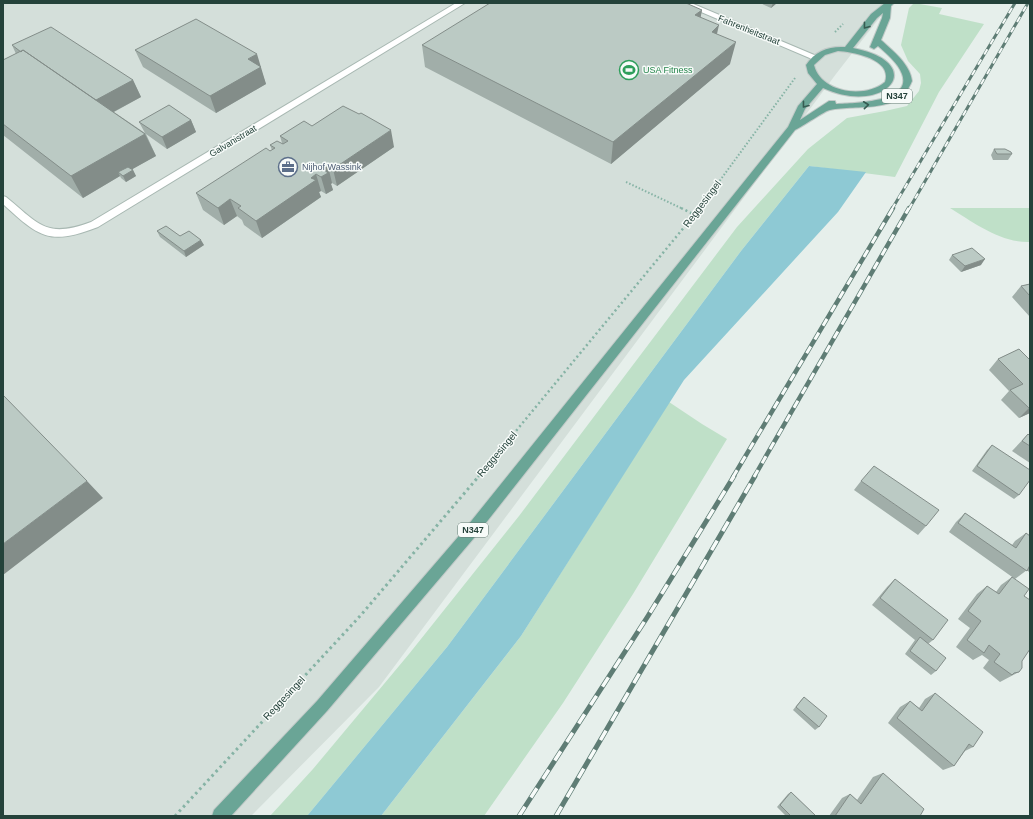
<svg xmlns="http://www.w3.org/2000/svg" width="1033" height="819" viewBox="0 0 1033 819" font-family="Helvetica,sans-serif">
  <rect width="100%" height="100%" fill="#e6efeb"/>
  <path fill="#d4dfda" d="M3 3H891L836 74 379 687 251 816H3Z"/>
  <path fill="#bfe0c8" d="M914 3 942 8 939 14 984 24 939 92 895 177 809 166 741 251 447 647 307 816H270L313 769 409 654 519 516 737 227 808 149 847 118 885 111 907 106 919 91 921 83 920 74 908 61 901 45 909 8Z
    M950 208H1030V242C1001 243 974 223 950 208Z
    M669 402 702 424 727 439 633 594 563 703 484 816H381L521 636Z"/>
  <path fill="#8ec9d4" d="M809 166 866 172 838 212 684 380 521 636 381 816H307L447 647 741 251Z"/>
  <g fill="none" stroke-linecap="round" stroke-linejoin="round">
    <g stroke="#a8b8b2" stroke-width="2">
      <path id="minor" d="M456 3H465L98 227C49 246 39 237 3 204V196L6 197C39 224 46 239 91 222Z
        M680 3H691L819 57 818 59H812Z"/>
    </g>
    <g stroke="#c2cac8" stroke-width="2">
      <path id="primary" d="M885 3H894L891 6 890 18 881 40C893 51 910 64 912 81 899 115 858 104 830 110 826 110 802 127 795 130L474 538 327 711 231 816H212L214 810 317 701 464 530 788 127 798 106 817 84 808 73 806 65C815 51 829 46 845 47L871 14ZM883 13 882 18 870 47 874 49 878 46C887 54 898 63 902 74 913 103 851 103 836 104L835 101H829L800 120 805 109 823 88C886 117 930 63 853 48L877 18ZM838 51C853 52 893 59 885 82 865 99 821 93 814 65L825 55Z"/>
    </g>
    <path stroke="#86b3a5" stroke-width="2" stroke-dasharray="1.5 2" stroke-linecap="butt" d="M835 32 843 24
      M626 182 683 209
      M699 209 795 78"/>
    <path stroke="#86b3a5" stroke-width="2.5" stroke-dasharray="2 3" stroke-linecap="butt" d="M681 208 695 215
      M478 477 700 208"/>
    <path stroke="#86b3a5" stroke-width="3" stroke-dasharray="2.5 3.5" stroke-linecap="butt" d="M175 816 361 615 479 476"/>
    <use href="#minor" fill="#fff" fill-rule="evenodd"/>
    <use href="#primary" fill="#6aa596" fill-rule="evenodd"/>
    <g stroke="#5f7d75" stroke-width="3">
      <path id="rail-far2" d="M892 209 1015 3
        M909 209 1028 3"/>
    </g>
    <g stroke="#5f7d75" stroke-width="4.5">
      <path id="rail-far1" d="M733 477 893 208
        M754 477 909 208"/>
    </g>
    <g stroke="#5f7d75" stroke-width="5">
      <path id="rail" d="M519 816 648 616 734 476
        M556 816 755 476"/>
    </g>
    <use href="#rail-far2" stroke="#f7fbf9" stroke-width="2" stroke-dasharray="6" stroke-linecap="butt"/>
    <use href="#rail-far1" stroke="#f7fbf9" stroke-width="3" stroke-dasharray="8" stroke-linecap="butt"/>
    <use href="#rail" stroke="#f7fbf9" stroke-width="3.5" stroke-dasharray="11" stroke-linecap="butt"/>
  </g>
  <path fill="#a1aea9" d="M760 3H777L771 8Z
    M702 10 700 18 717 34 730 64 611 164 425 67 422 45Z
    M12 45 133 80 141 97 114 112 145 133 139 122 191 120 196 132 167 149 146 134 156 156 132 169 133 170 136 176 126 182 121 178 120 176 83 198 3 135V60L16 54Z
    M135 50 260 67 266 84 216 113 143 67Z
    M312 126 394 147 337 186 332 183 331 184 333 190 326 194 321 191 319 192 321 197 262 238 244 225 242 220 237 216 224 225 203 210 196 193 272 150 270 145 282 143 280 136Z
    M994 149 1012 154 1008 160H993L991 155Z
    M157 231 180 236 204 245 186 257 160 237Z
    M952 255 981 265 961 272 949 260Z
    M1030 284V317L1012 297 1021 286Z
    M1019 349 1030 413 1019 418 1001 400 1009 391 989 370 998 359Z
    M1028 434 1030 436V463L1012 451Z
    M992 445 1019 495 1014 499 972 471 987 450Z
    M861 481 926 526 918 535 854 490Z
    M965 513 1012 545 1015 541 1026 533 1030 536V573L1027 570 1015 579 949 532 956 522Z
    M1012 577 1024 596 1022 661 1019 672 1000 682 983 668 989 660 982 655 973 660 956 647 970 628 958 619 977 594 987 586 996 592 1001 585Z
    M895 579 933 640 928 644 936 671 931 675 905 654 915 640 872 605 887 587Z
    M935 693 973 747 965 751 954 766 943 770 888 723 900 707 910 701 919 708 925 699Z
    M804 697 819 727 815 730 793 710 801 700Z
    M883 773 920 816H829L842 798 850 794 857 800 873 777Z
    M791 792 816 816H786L777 807 788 794Z"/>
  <path fill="#838d89" d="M773 3H777L771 8Z
    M702 10 698 31 695 15Z
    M719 25 714 47 712 32Z
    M736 42 730 64 611 164 613 142Z
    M257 54 266 84 216 113 210 96 248 59Z
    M133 80 141 97 102 118 93 101Z
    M191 120 196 132 167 149 162 137Z
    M391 130 394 147 337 186 333 169Z
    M145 134 156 156 122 175 118 172 120 176 83 198 71 176Z
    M328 166 332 183 331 184 333 190 326 194 321 177 323 169Z
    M133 170 136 176 126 182 123 176Z
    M316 174 321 191 319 192 321 197 262 238 256 221Z
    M230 199 237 216 224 225 218 208Z
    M201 240 204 245 186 257 184 251Z
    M985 259 981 265 961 272 965 266Z
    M1030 407V413L1019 418Z
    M87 481 103 498 3 575V544Z"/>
  <path fill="#bbcac4" stroke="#838d89" d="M490 3H686L702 10 695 15 719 25 712 32 736 42 613 142 422 45Z
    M196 19 257 54 248 59 261 67 210 96 135 50Z
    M51 27 133 80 96 100 23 50 21 52 12 45Z
    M23 50 145 134 71 176 3 124V60Z
    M169 105 191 120 162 137 139 122Z
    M343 106 359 114 361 113 391 130 333 169 328 166 323 169 328 173 321 177 316 174 311 178 316 180 256 221 238 208 241 206 230 199 218 208 196 193 266 148 270 151 275 148 270 145 277 141 283 144 288 141 280 136 304 121 312 126Z
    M994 149H1005L1011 152 1012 154H997Z
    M128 167 133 170 123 176 118 172Z
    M166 226 180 236 189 231 201 240 184 251 157 231Z
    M972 248 985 259 965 266 952 255Z
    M1030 284V296L1021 286Z
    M1019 349 1030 360V407L1029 408 1010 390 1023 384 998 359Z
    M3 395 87 481 3 544Z
    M1028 434 1030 436V446L1022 441Z
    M992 445 1030 470V480L1019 495 977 466Z
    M874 466 939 510 926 526 861 481Z
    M965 513 1016 548 1026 533 1030 536V565L1027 571 958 523Z
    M1012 577 1029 589 1024 596 1030 600V649L1022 661V668L1019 672 1014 673 1012 675 994 662 1000 654 989 645 984 653 967 640 981 621 968 611 977 599 987 586 999 594Z
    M895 579 948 620 933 640 880 598Z
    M920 637 946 658 936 671 910 651Z
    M935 693 983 732 973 747 969 744 954 766 897 718 910 701 922 711Z
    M804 697 827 716 819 727 796 707Z
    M883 773 924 809 920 816H835L850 794 861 804Z
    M791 792 816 816H791L780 805Z"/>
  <defs><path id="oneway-chevron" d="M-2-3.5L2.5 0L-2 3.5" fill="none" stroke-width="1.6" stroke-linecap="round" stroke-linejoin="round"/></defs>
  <g stroke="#365b51">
    <use href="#oneway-chevron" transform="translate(866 26) rotate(128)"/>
    <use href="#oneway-chevron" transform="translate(805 105) rotate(128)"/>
    <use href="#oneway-chevron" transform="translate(866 105) rotate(-6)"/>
  </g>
  <defs>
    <g id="stadium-ring" transform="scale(1)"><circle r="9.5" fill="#f7fbf9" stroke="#2e9e5b" stroke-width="1.5"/><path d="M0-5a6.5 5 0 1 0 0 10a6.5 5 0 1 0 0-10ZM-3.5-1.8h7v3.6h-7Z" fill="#2e9e5b"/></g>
    <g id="office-ring" transform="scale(1)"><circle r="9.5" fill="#f7fbf9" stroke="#5c6f8a" stroke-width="1.5"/><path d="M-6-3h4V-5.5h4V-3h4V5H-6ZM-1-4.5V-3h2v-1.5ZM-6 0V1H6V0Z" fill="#5c6f8a"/></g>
  </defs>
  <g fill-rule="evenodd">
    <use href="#stadium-ring" x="629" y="70"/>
    <use href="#office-ring" x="288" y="167"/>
  </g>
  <g text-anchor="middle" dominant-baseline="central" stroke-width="3" stroke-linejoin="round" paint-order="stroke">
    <g font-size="9" fill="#24423a" stroke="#f7fbf9">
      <text transform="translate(749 30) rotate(22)">Fahrenheitstraat</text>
      <text transform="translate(233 141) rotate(-31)">Galvanistraat</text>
    </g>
    <g font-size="9" fill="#27864d" stroke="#f7fbf9" text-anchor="start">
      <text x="643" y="70">USA Fitness</text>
    </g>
    <g fill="#f7fbf9" stroke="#637a73" stroke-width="1">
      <rect x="882" y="89" width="30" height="14" rx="3"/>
      <rect x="458" y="523" width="30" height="14" rx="3"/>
    </g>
    <g font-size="9" font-weight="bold" fill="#24423a">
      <text x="897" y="96">N347</text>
      <text x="473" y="530">N347</text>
    </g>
    <g font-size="9" fill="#4e5e75" stroke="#f7fbf9" text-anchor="start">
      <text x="302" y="167">Nijhof Wassink</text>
    </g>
    <g font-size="10" fill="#24423a" stroke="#f7fbf9">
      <text transform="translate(702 204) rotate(-53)">Reggesingel</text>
      <text transform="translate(497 454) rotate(-50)">Reggesingel</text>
      <text transform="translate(284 698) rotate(-47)">Reggesingel</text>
    </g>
  </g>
  <rect width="1033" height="819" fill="none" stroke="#24423a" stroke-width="8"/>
</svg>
